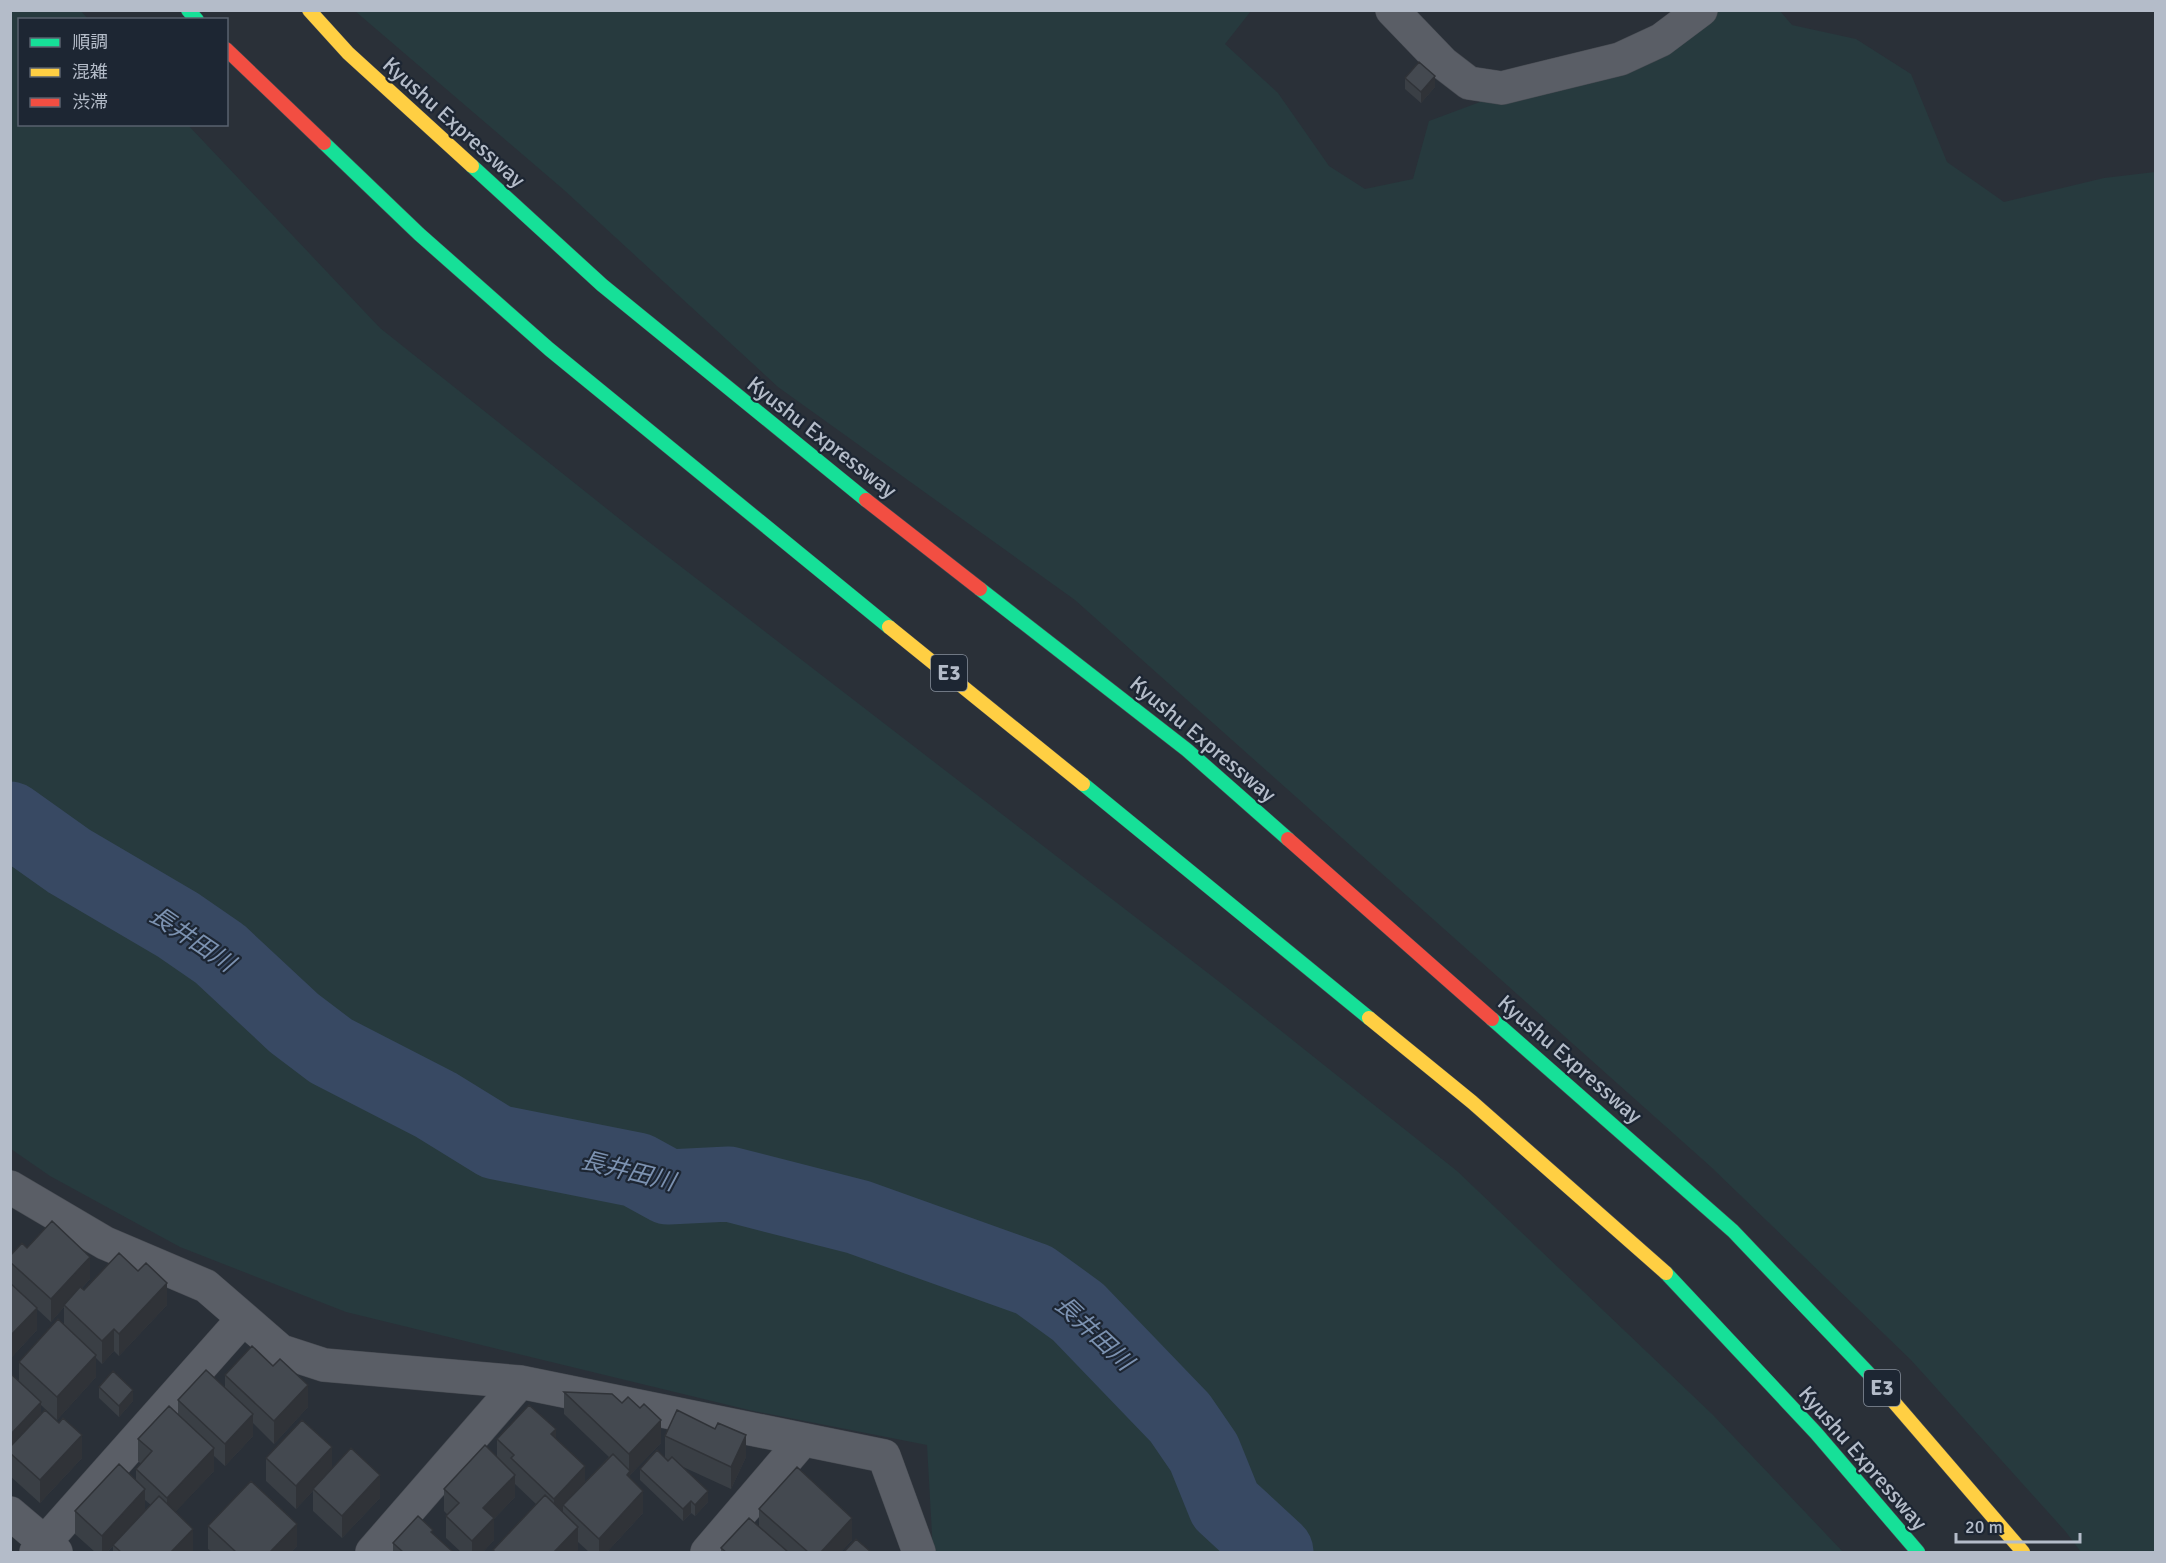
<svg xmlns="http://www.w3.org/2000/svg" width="2166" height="1563" viewBox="0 0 2166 1563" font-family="Signika,'Noto Sans JP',sans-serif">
  <rect width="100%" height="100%" fill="#2a3038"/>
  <path fill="#273a3e" d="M11 11H81L88 19 20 20V124L188 125 380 328 636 532 1226 987 1457 1171 1713 1415 1843 1552H933L927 1445 749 1410 346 1312 180 1247 50 1176 11 1149Z
    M355 11H1251L1225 44 1278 93 1329 166 1365 189 1413 179 1429 121 1515 89 1622 76 1713 11H1780L1792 25 1856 39 1911 74 1947 162 2004 202 2104 178 2155 172V1552H2081L2066 1532 1911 1360 1710 1166 1075 600 778 387 564 190Z"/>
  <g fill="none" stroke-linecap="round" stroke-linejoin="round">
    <path stroke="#384963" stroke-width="75" d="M10 819 69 861 178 925 220 954 294 1023 331 1051 436 1105 496 1142 637 1170 668 1187 729 1184 858 1217 1034 1280 1078 1312 1180 1418 1204 1453 1225 1505 1276 1552"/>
    <g stroke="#484c53" stroke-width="34">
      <path id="street" d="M1392 10 1443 63 1469 83 1502 88 1620 59 1661 40 1701 10
        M10 1187 105 1243 206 1286 281 1351 324 1365 520 1382 884 1456 919 1552
        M10 1513 56 1552
        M36 1552 242 1320
        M372 1552 520 1382
        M707 1552 802 1441"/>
    </g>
    <g stroke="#474c53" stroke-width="15">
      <path id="fast" d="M188 10 197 20
        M324 143 419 234 549 349 889 627
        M472 166 602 285 866 500
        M980 589 1187 750 1288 839
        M1083 784 1369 1018
        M1492 1019 1733 1231 1874 1379
        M1666 1273 1816 1433 1918 1552"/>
    </g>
    <g stroke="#474c53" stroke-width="15">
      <path id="slow" d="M309 10 348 53 472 166
        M889 627 1083 784
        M1369 1018 1472 1102 1666 1273
        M1874 1379 2023 1552"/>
    </g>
    <g stroke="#474c53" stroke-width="15">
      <path id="jam" d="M226 49 324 143
        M866 500 980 589
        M1288 839 1492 1019"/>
    </g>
    <use href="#street" stroke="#5a5e66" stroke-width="33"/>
    <use href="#fast" stroke="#16e098" stroke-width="14"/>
    <use href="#slow" stroke="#ffcf43" stroke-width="14"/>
    <use href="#jam" stroke="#f24e42" stroke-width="14"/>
  </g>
  <path fill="#3a3f45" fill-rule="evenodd" d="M1405 78 1435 87 1421 103 1405 89Z
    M27 1248 90 1279 82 1288 84 1290 167 1305 119 1356 114 1351 102 1364 96 1358V1377L57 1420 41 1405V1414L82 1458 40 1503 10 1476V1375L19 1381V1362L64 1325V1307L51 1322 37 1309V1330L10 1359V1256Z
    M225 1375 308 1407 274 1444 253 1423V1436L225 1466 214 1456V1471L175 1512 193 1551 192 1552H113V1546L107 1552H95L75 1534V1511L136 1480V1469L141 1464 138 1461V1439L178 1415V1400L225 1388ZM145 1500 151 1505 145 1510Z
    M99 1387 133 1401 119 1417 99 1398Z
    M564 1392 661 1443 630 1475V1479L643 1513 607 1552H589L578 1542V1550L575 1552H493V1550L536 1504 515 1484V1497L494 1519V1540L483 1552H461L446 1538V1516L448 1515 444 1511V1489L497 1457V1439H556L585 1482 609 1457 564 1414Z
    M665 1436 746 1457 731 1489 681 1466 708 1502 695 1516 691 1513 683 1521 640 1480V1469L665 1458Z
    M266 1458 332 1468 380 1498 342 1538 313 1511V1491L296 1509 266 1481Z
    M759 1509 852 1540 841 1552H721V1548L759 1527Z
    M208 1526 297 1546 291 1552H212L208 1549Z
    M433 1534 453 1552H393V1543Z"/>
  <path fill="#303338" d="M1435 76V87L1421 103V92Z
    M90 1257V1279L65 1306 64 1305V1307L51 1322V1299Z
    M167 1283V1305L119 1356V1334Z
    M37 1308V1330L10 1359V1336Z
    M114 1329V1351L102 1364V1341Z
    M96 1355V1377L57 1420V1397Z
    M308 1385V1407L274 1444V1421Z
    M133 1390V1401L119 1417V1406Z
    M41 1402V1425L10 1453V1435Z
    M253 1414V1436L225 1466V1444Z
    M661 1420V1443L630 1475V1494L627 1475 629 1472V1454Z
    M556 1429V1452L551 1434Z
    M82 1435V1458L40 1503V1480Z
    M746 1435V1457L731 1489V1467Z
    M332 1447V1470L313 1489V1491L296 1509V1486Z
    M214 1448V1471L167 1521V1498Z
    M585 1466V1489L563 1505V1512L554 1521V1499Z
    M380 1475V1498L342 1538V1516Z
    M515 1475V1497L494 1519V1540L483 1552H472V1541L483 1508Z
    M145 1489V1512L107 1552H102V1536Z
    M643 1491V1513L607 1552H599V1539Z
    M708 1491V1502L695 1516V1505Z
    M691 1501V1513L683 1521V1509Z
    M852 1518V1540L841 1552H821Z
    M297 1524V1546L291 1552H270Z
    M578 1527V1550L575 1552H554Z
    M193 1529V1551L192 1552H171Z"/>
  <path fill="#444950" stroke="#303338" stroke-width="1.5" d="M1419 62 1435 76 1421 92 1405 78Z
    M52 1221 90 1257 51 1299 10 1262V1256L22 1243 27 1248Z
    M119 1253 138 1271 146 1263 167 1283 119 1334 114 1329 102 1341 64 1305 80 1287 84 1290Z
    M10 1283 37 1308 10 1336Z
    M58 1319 96 1355 57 1397 19 1362Z
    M252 1346 273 1366 280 1359 308 1385 274 1421 225 1375Z
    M206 1370 253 1414 225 1444 178 1400Z
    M113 1371 133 1390 119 1406 99 1387Z
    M11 1374 41 1402 10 1435V1375Z
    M564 1392 612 1394 622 1403 628 1397 640 1408 644 1404 661 1420 629 1454Z
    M529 1405 556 1429 551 1434 585 1466 554 1499 511 1458 514 1455 497 1439Z
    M169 1406 214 1448 167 1498 136 1469 152 1451 138 1439Z
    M45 1410 59 1423 63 1418 82 1435 40 1480 10 1453V1447Z
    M677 1410 715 1429 718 1423 746 1435 731 1467 665 1436Z
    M302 1420 332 1447 296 1486 266 1458Z
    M485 1445 515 1475 483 1508 494 1518 472 1541 446 1516 459 1503 444 1489Z
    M351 1448 380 1475 342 1516 313 1489Z
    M657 1450 668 1461 672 1457 708 1491 695 1505 691 1501 683 1509 640 1469Z
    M613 1454 630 1471 627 1475 643 1491 599 1539 563 1505Z
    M119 1464 145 1489 102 1536 75 1511Z
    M797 1467 852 1518 821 1552H808L759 1509Z
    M251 1481 297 1524 270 1552H236L208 1526Z
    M545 1495 578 1527 554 1552H495L493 1550Z
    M159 1496 193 1529 171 1552H121L113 1545Z
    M418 1516 433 1530 431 1532 453 1552H403L393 1543Z
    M749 1518 788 1552H726L721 1548Z
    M856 1539 871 1552H844Z"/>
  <g text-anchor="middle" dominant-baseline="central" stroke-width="4.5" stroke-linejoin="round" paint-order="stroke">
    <g fill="#1d2633" stroke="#878f9c" stroke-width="1.5">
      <rect x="931" y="655" width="36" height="36" rx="4.5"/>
      <rect x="1864" y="1370" width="36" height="36" rx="4.5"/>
    </g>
    <g font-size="21" font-weight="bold" fill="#b4bcc9">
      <text x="949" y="673">E3</text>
      <text x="1882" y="1388">E3</text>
    </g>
    <g font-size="22" fill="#b4bcc9" stroke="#1d2633">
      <text transform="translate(454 122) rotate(42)">Kyushu Expressway</text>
      <text transform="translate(822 437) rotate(38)">Kyushu Expressway</text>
      <text transform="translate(1203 739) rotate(40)">Kyushu Expressway</text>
      <text transform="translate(1570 1059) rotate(41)">Kyushu Expressway</text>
      <text transform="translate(1863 1458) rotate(49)">Kyushu Expressway</text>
    </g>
    <g font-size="24" font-style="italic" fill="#7c92b1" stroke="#1d2633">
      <text transform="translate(192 939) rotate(34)">長井田川</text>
      <text transform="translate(628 1171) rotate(14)">長井田川</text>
      <text transform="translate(1094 1333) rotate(43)">長井田川</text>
    </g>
  </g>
  <rect width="2166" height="1563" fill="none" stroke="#b4bcc9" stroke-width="24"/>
  <rect x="18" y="18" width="210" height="108" fill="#1d2633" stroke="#59626f" stroke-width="1.5"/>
  <rect x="30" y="38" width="30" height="9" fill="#16e098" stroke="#59626f" stroke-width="1.5"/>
  <text x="72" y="48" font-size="18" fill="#b4bcc9">順調</text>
  <rect x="30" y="68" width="30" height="9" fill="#ffcf43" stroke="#59626f" stroke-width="1.5"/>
  <text x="72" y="78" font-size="18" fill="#b4bcc9">混雑</text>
  <rect x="30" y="98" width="30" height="9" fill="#f24e42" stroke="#59626f" stroke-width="1.5"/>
  <text x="72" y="108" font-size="18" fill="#b4bcc9">渋滞</text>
  <path d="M1956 1533v9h124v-9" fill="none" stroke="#b4bcc9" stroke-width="3"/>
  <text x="1965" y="1533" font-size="18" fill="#b4bcc9" stroke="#1d2633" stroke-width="4.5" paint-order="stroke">20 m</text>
</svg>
